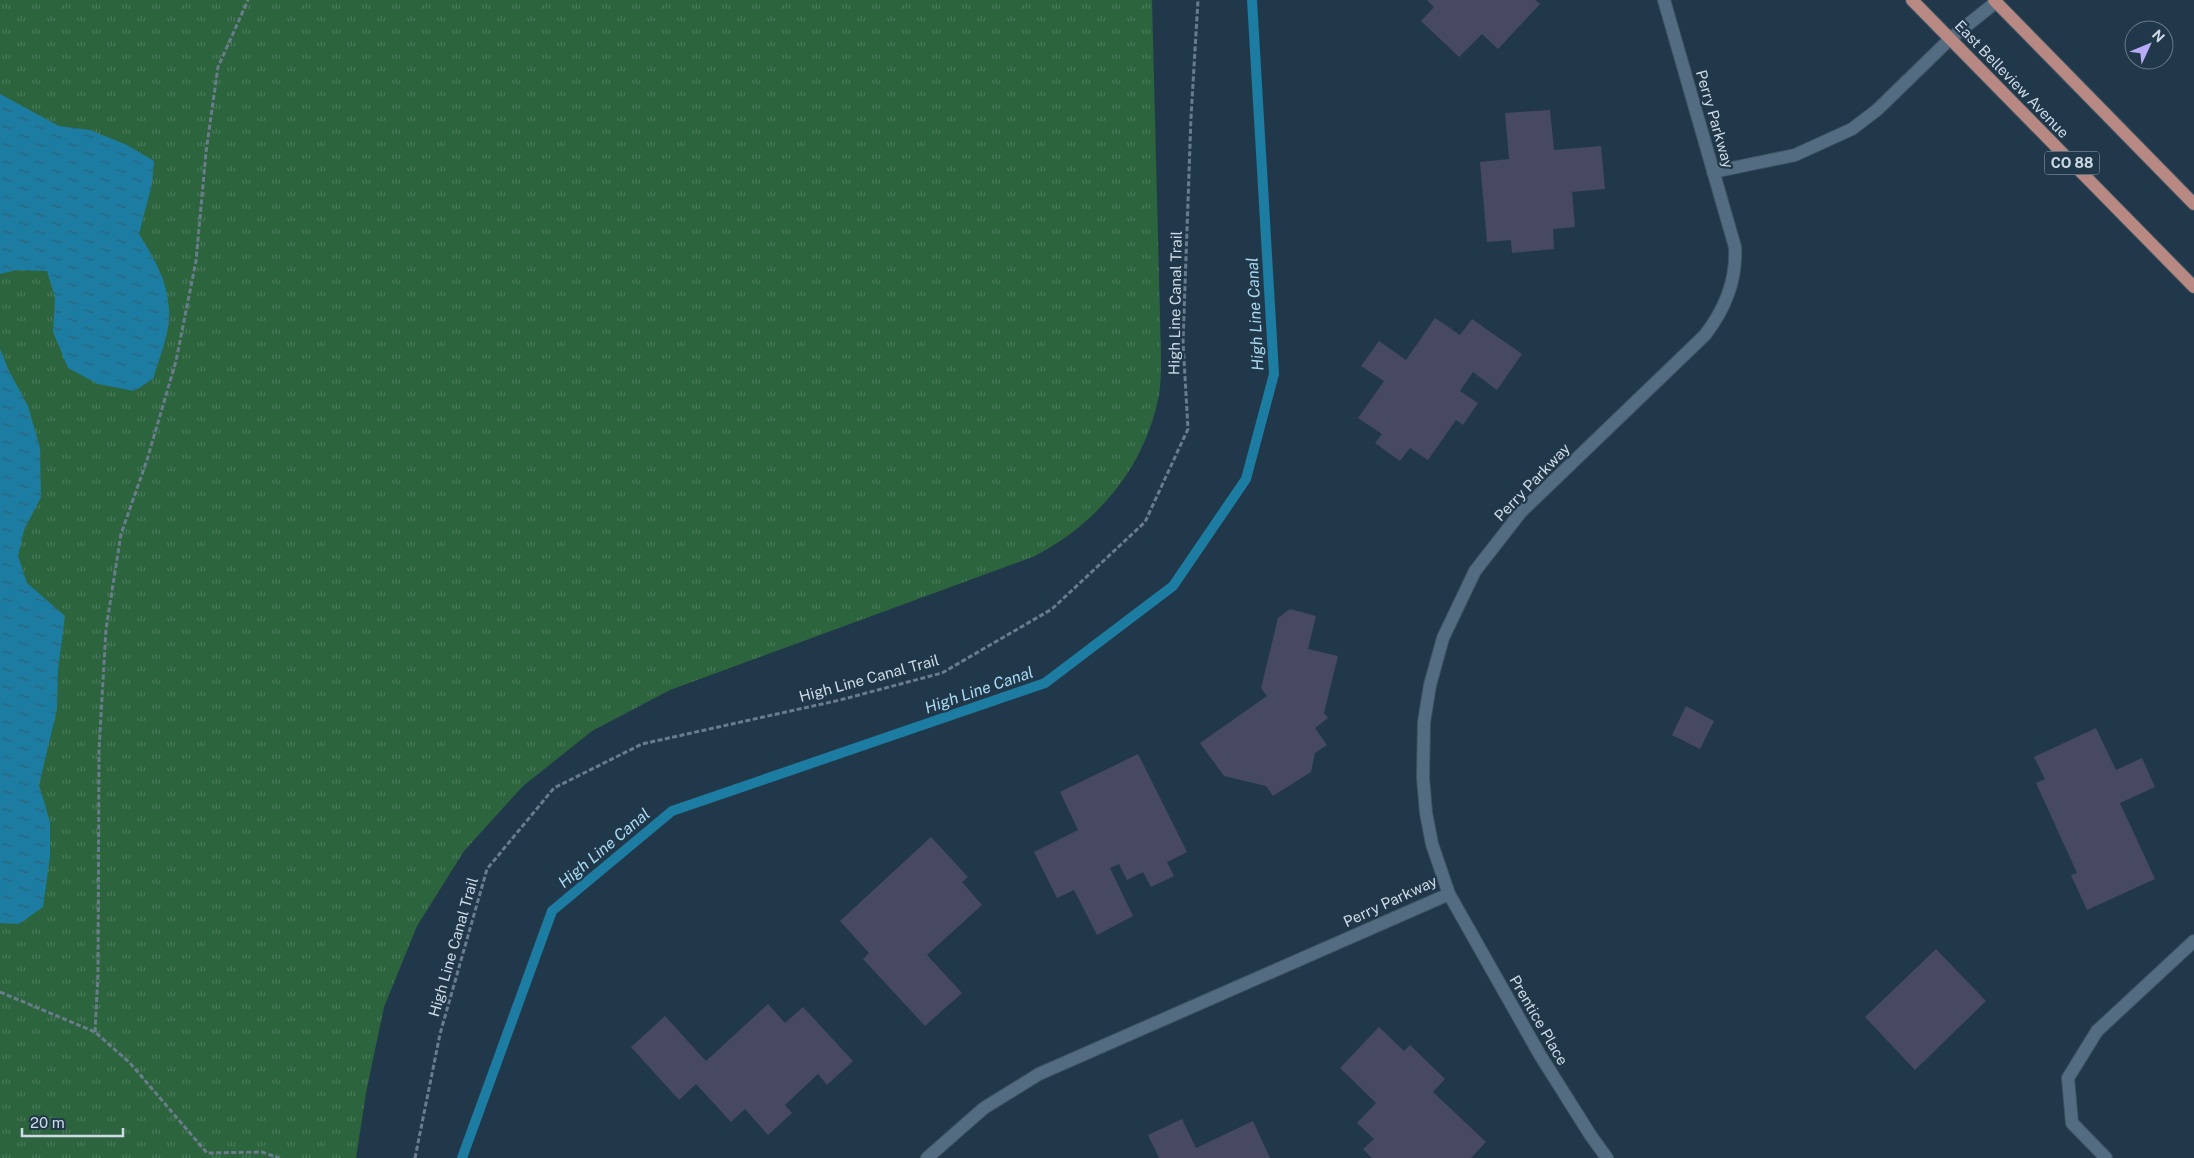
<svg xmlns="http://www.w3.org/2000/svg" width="2194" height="1158" viewBox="0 0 2194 1158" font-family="'Public Sans',sans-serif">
  <defs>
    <pattern id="grass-tufts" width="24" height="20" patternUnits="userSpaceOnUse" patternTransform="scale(1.25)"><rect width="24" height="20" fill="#2c643e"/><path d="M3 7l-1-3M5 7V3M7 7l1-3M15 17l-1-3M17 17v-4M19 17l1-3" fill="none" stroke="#497a5a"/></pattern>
    <pattern id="water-ripples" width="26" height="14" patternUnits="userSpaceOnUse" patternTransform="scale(1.25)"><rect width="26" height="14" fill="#1d7ca1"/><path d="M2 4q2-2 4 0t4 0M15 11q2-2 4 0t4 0" fill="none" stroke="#2a657c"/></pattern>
  </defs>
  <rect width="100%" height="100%" fill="#21384a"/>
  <path fill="url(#grass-tufts)" d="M0 0H1152L1161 357C1161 369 1161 383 1159 395 1145 467 1098 523 1035 556L670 690 592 731 523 786 464 851 417 926 384 1007 366 1093 356 1158H0Z"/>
  <path fill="url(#water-ripples)" d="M0 94 59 126 90 130 127 145 154 161 152 184 139 234C156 261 171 287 169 320 168 337 158 362 153 379L134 391 98 384 68 368 53 332 55 298 47 271 16 270 0 274Z
    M0 349 9 371 28 406 40 448 41 497 24 530 18 556 27 583 65 616 58 670 57 709 39 785 50 822V856L43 907 19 924 0 923Z"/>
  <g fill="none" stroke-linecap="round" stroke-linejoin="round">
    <path stroke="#1d7ca1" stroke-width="10" d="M462 1158 552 911 672 811 1045 683 1173 586 1246 479 1274 374 1252 0"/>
  </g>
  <path fill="#474861" d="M1427 0H1535L1540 4 1498 49 1482 34 1459 57 1421 21 1434 7Z
    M1550 110 1554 150 1601 146 1605 189 1572 192 1575 227 1553 229 1554 249 1512 253 1511 240 1487 242 1480 162 1509 159 1505 113Z
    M1435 318 1460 335 1472 319 1522 354 1497 390 1473 372 1460 391 1478 403 1463 425 1456 420 1428 460 1410 448 1400 461 1375 443 1382 434 1358 418 1384 381 1361 366 1379 341 1406 360Z
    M1290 609 1316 616 1308 649 1338 656 1324 713 1328 718 1315 728 1327 745 1315 753 1311 772 1273 796 1266 786 1224 776 1200 743 1267 696 1261 688 1278 618Z
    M1686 706 1714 721 1700 749 1672 735Z
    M2096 728 2116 770 2142 758 2155 787 2120 803 2155 879 2087 910 2071 875 2077 873 2036 783 2045 779 2034 757Z
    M1138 754 1187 852 1167 862 1174 876 1151 887 1143 872 1127 880 1119 864 1110 868 1133 916 1097 935 1074 890 1057 898 1034 852 1078 830 1060 792Z
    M931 837 968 877 962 882 982 905 927 955 962 993 925 1026 863 959 869 953 840 921Z
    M1936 949 1986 1001 1915 1070 1865 1017Z
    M768 1004 785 1023 803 1007 853 1061 827 1085 818 1074 785 1105 792 1113 768 1135 745 1109 731 1122 696 1084 679 1100 631 1047 665 1016 706 1061Z
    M1379 1027 1404 1051 1410 1045 1445 1079 1433 1092 1486 1142 1471 1158H1372L1363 1149 1374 1139 1357 1123 1376 1103 1340 1068Z
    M1182 1119 1196 1148 1253 1121 1270 1158H1159L1148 1135Z"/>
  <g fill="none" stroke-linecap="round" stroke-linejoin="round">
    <g stroke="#3f5463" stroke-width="14">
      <path id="lane" d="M2097 1031 2068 1078 2072 1123 2106 1158"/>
    </g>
    <g stroke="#3f5463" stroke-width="14">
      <path id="street" d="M1713 172 1795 155 1852 129 1877 110 1950 39 1996 2
        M2097 1031 2194 941
        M927 1158 984 1108 1039 1074 1449 894
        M1607 1158 1591 1136 1540 1055 1449 894 1432 844 1426 813 1423 777 1424 722 1430 685 1443 638 1475 571 1521 512 1705 335C1725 309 1737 280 1735 247L1664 0"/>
    </g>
    <g stroke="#3f5463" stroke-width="14">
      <path id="primary" d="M1912 0 2194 287
        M1994 0 2194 204"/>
    </g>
    <path stroke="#6a7c8c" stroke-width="3" stroke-dasharray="5 2.5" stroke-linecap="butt" d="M0 992 95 1032 130 1063 207 1153 262 1152 279 1158
      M95 1032 98 974 99 750 106 629 121 534 147 460 176 361 196 261 206 152 218 67 248 0
      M415 1158 440 1034 487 869 554 788 642 744 840 700 942 673 1052 609 1145 522 1188 429 1183 342 1191 117 1198 0"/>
    <use href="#lane" stroke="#546c81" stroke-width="12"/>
    <use href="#street" stroke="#546c81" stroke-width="12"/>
    <use href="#primary" stroke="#b88882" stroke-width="12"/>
  </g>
  <g text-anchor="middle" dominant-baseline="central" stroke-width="4.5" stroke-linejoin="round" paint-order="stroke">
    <rect fill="#21384a" stroke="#9aaab8" stroke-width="1" x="2044.5" y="151.5" width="55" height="23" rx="4"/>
    <g font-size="14" font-weight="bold" fill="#cedbe7">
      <text x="2072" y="163">CO 88</text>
    </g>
    <g font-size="15" fill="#cedbe7" stroke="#21384a">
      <text transform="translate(2012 79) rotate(46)">East Belleview Avenue</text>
      <text transform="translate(1715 119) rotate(74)">Perry Parkway</text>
      <text transform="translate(1175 303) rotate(-89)">High Line Canal Trail</text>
      <text transform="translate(1532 482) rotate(-46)">Perry Parkway</text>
      <text transform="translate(869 678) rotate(-15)">High Line Canal Trail</text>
      <text transform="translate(1390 901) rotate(-25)">Perry Parkway</text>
      <text transform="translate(453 947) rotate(-74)">High Line Canal Trail</text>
      <text transform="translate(1539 1020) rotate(60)">Prentice Place</text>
    </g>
    <g font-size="16" font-style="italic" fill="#a8daf3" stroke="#21384a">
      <text transform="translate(1255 314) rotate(-93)">High Line Canal</text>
      <text transform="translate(979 690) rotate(-19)">High Line Canal</text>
      <text transform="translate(604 848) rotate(-40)">High Line Canal</text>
    </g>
  </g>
  <g transform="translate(2149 45) rotate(46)"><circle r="24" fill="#21384a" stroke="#667989"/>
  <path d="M0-4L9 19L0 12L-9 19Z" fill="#b8abf7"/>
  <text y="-8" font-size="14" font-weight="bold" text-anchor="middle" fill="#cedbe7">N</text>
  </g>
  <path d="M22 1128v8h101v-8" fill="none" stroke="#cedbe7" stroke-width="2.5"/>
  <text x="30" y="1128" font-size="15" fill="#cedbe7" stroke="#21384a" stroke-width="4" paint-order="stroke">20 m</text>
</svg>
